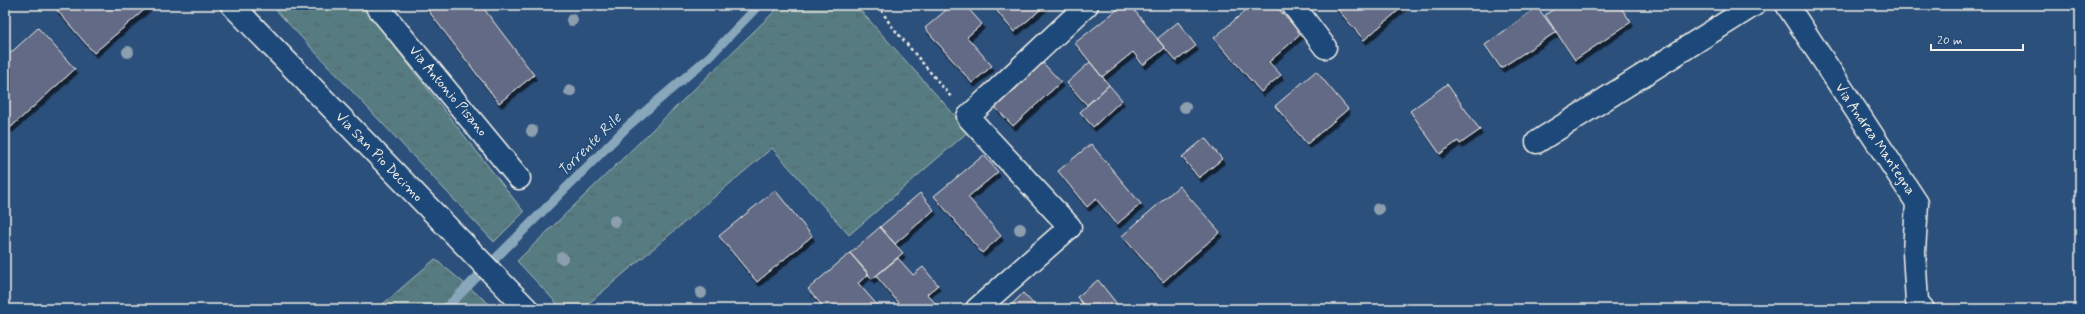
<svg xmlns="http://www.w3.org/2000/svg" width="2085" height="314" viewBox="0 0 2085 314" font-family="Mynerve,sans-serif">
  <defs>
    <pattern id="grass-tufts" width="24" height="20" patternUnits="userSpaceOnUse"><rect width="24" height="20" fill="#577c82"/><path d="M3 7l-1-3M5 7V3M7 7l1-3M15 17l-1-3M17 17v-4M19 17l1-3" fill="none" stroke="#516567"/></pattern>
    <filter id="shadow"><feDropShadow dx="2.5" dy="4.5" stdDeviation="0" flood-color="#0009"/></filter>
  </defs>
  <rect width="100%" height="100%" fill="#2c507c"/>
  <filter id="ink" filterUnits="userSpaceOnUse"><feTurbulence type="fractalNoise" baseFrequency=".025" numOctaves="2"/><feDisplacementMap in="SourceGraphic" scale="8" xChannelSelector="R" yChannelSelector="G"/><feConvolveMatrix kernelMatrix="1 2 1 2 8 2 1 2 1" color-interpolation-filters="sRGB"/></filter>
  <g filter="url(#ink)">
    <path fill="url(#grass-tufts)" stroke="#a6b6b5" d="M271 5H362L524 212 494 242Z
      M781 5H863L859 9 969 131 849 235 772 148 582 309H562L517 261Z
      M435 259 494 308 377 309Z"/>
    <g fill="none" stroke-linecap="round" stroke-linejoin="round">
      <path stroke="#88a7ba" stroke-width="9" d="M445 309 628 126 709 57 759 5"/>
    </g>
    <path fill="#626a86" stroke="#f4f1e8" filter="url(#shadow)" d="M58 5H150L94 53 55 8Z
      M424 5H481L534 75 499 103Z
      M952 5H965L982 24 967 37 992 66 972 83 925 28Z
      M992 5H1046L1014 32Z
      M1123 5H1130L1165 48 1143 65 1133 52 1102 77 1075 43Z
      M1252 5H1275L1301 34 1269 62 1281 75 1261 92 1214 38Z
      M1334 5H1405L1364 40Z
      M1560 5H1619L1631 22 1575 60 1545 15Z
      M1537 7 1556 32 1501 68 1485 45Z
      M1178 22 1196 46 1176 61 1157 39Z
      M38 28 75 69 10 128 5 122V58Z
      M1090 62 1109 85 1087 105 1067 83Z
      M1043 63 1061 82 1013 126 995 107Z
      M1316 71 1348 109 1307 144 1275 106Z
      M1447 84 1480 130 1460 144 1458 141 1440 154 1410 111Z
      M1109 85 1122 100 1093 127 1080 112Z
      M1205 138 1222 159 1199 178 1182 157Z
      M1091 144 1141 204 1117 224 1096 199 1087 207 1058 171Z
      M984 155 998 172 968 197 1001 236 982 253 934 196Z
      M1179 186 1220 232 1163 282 1122 236Z
      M775 190 812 236 757 282 719 236Z
      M920 193 934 210 895 244 880 227Z
      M880 227 903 253 872 279 850 253Z
      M850 253 869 274 858 283 878 306 874 309H825L808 289Z
      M898 258 913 275 923 267 938 285 927 294 940 309H904L876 276Z
      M1098 280 1121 309H1084L1086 308 1077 297Z
      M1023 293 1038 309H1007Z"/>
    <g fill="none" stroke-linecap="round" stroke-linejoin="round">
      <g stroke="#f4f1e8" stroke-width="25">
        <path id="minor" d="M232 5 527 309
          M376 5 519 178
          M1293 5 1325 47
          M1787 5 1917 203 1914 252 1917 302 1923 309
          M1537 142 1754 5
          M977 309 1070 227 968 117 1087 5"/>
      </g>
      <path stroke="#f4f1e8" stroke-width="2.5" stroke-dasharray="3 3" stroke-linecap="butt" d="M878 5 890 24 951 97"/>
      <use href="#minor" stroke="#1f4a7a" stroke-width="22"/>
    </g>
    <g fill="#8d9faf">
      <circle cx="572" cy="20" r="6"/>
      <circle cx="128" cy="52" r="6"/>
      <circle cx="570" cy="91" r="6"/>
      <circle cx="1185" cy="107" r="6"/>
      <circle cx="532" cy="131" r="6"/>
      <circle cx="1378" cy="209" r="6"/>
      <circle cx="615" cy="221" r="6"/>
      <circle cx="1020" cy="229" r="6"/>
      <circle cx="562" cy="258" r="6"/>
      <circle cx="701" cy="293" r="6"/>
    </g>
  </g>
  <g text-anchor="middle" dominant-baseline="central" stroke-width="3" stroke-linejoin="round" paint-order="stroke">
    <g font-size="14" fill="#f4f1e8" stroke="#1f4a7a">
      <text transform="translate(448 91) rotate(50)">Via Antonio Pisano</text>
      <text transform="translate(1875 139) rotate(56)">Via Andrea Mantegna</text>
      <text transform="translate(379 157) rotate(46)">Via San Pio Decimo</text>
    </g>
    <g font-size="15" font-style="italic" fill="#d9dfdd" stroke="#1f4a7a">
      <text transform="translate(590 145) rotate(-45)">Torrente Rile</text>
    </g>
  </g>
  <rect width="2085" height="314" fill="none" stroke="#1f4a7a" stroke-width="20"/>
  <rect x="10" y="10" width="2065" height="294" fill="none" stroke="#f4f1e8" stroke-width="1.5" filter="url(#ink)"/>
  <path d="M1931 44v6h92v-6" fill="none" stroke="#f4f1e8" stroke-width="2"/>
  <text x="1937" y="44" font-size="12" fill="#f4f1e8" stroke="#1f4a7a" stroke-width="3" paint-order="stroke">20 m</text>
</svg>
